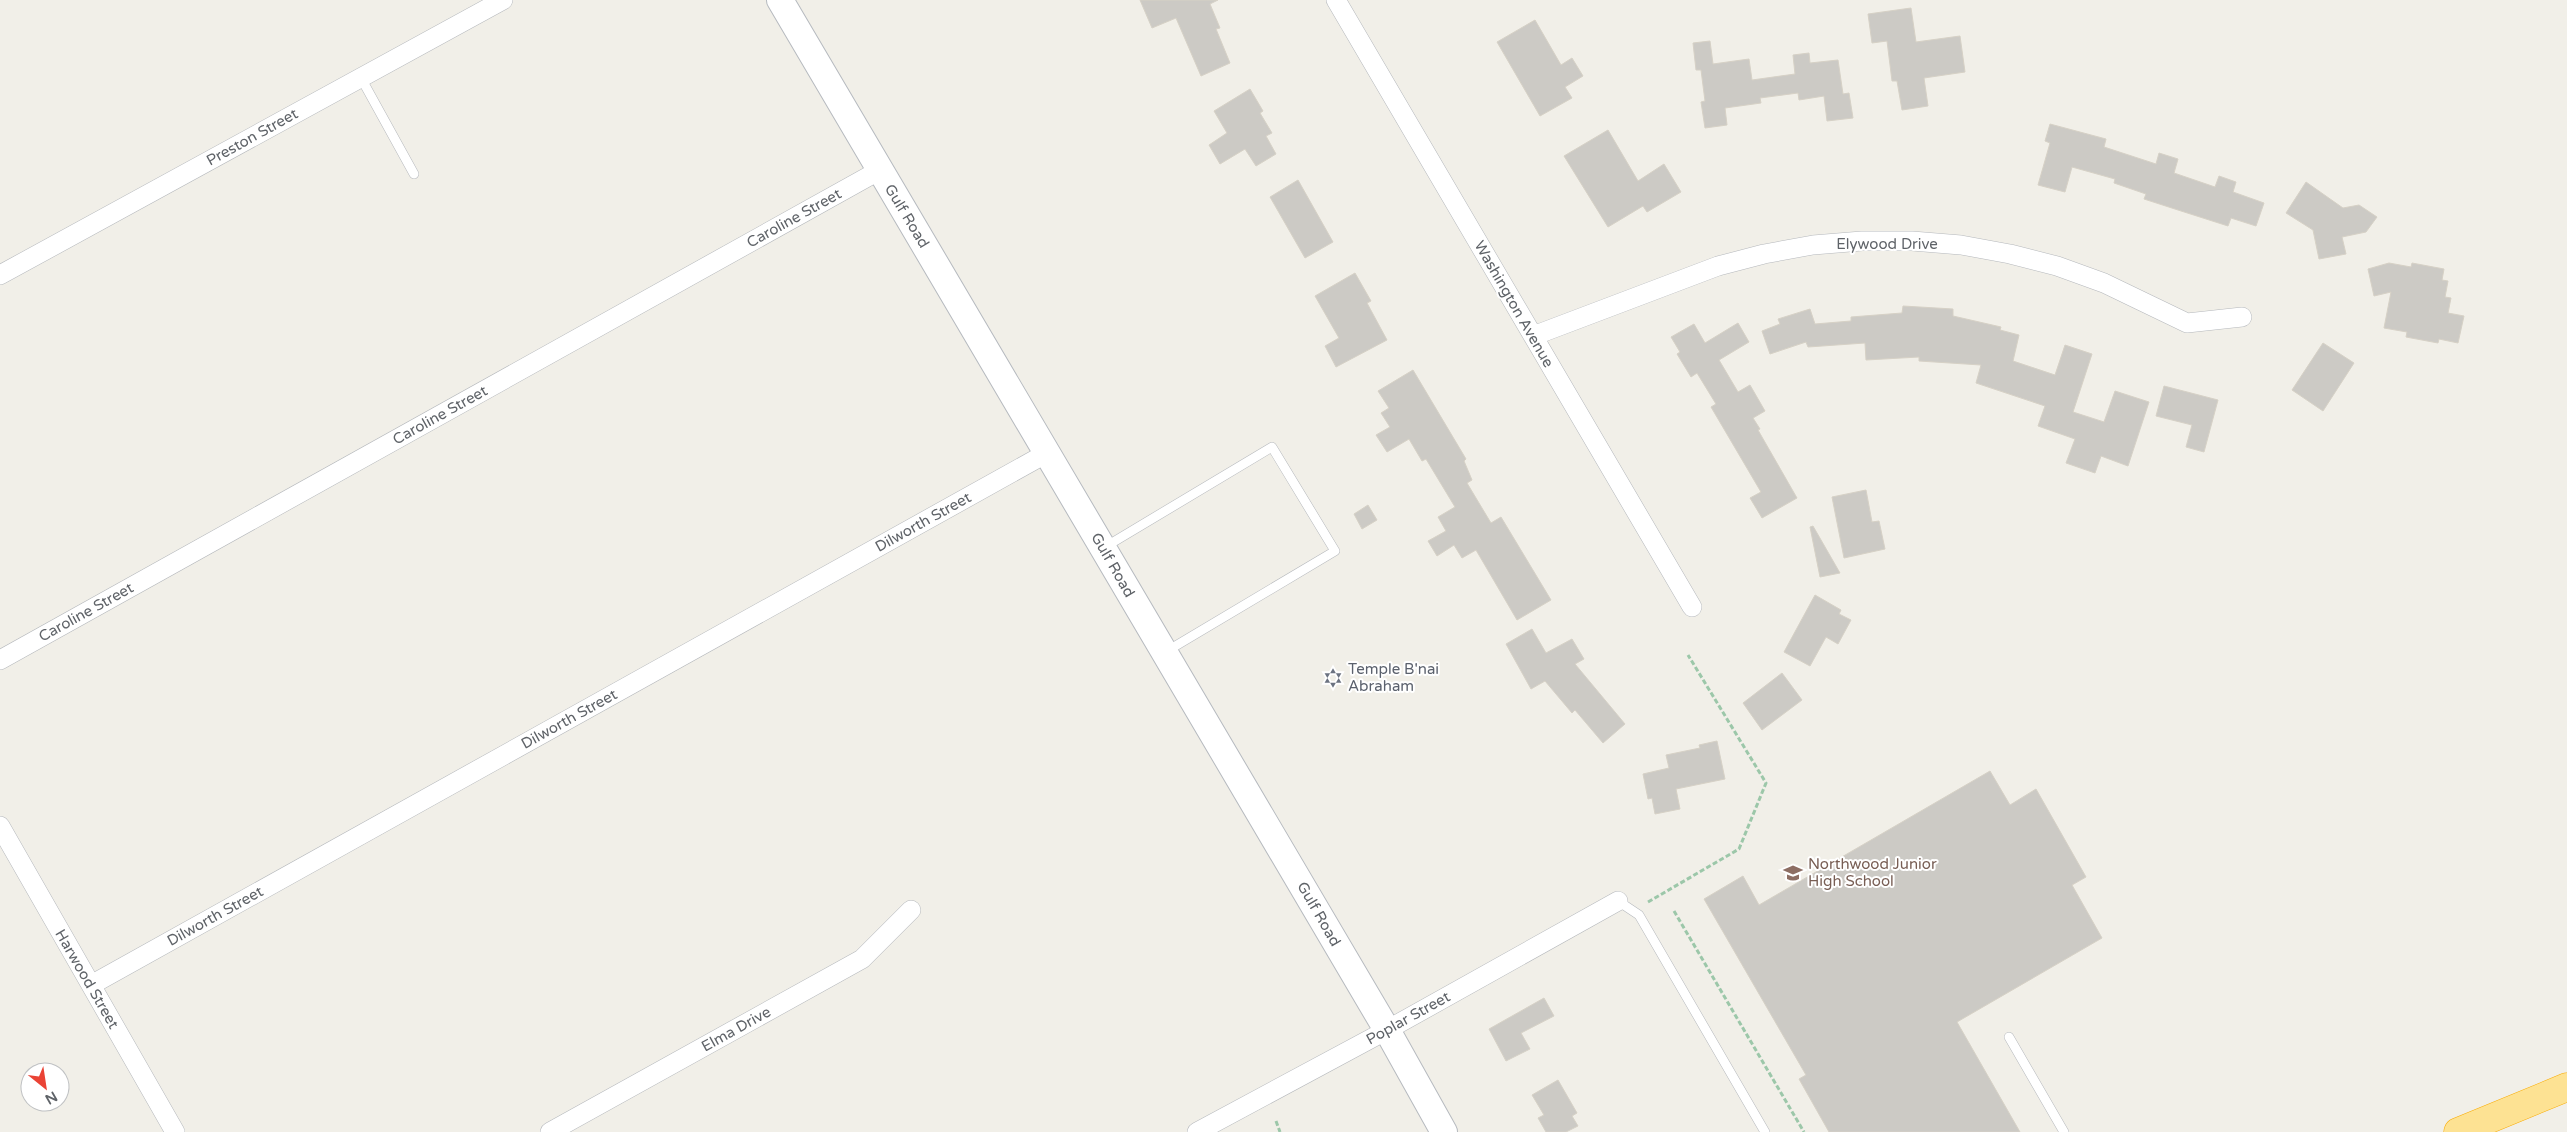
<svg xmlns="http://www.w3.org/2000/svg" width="2567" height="1132" viewBox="0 0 2567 1132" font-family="'Varela Round',sans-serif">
  <rect width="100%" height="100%" fill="#f1efe8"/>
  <path fill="#cccac5" stroke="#d6d1c6" d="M1140 0H1218L1210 4 1220 28 1216 29 1230 63 1201 76 1176 18 1152 28Z
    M1911 8 1916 42 1960 36 1965 72 1924 78 1928 106 1902 110 1897 81H1892L1887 41 1872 43 1868 14Z
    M1535 20 1561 65 1572 58 1583 76 1565 87 1572 98 1540 116 1497 42Z
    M1710 41 1713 64 1749 59 1752 80 1795 74 1793 55 1809 53 1810 63 1838 60 1843 94 1849 93 1853 118 1827 121 1824 96 1799 100 1798 93 1760 98 1761 103 1725 108 1727 125 1705 128 1701 102 1705 101 1701 70H1696L1693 43Z
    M1250 89 1263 111 1260 113 1272 133 1266 136 1276 154 1256 166 1245 149 1220 164 1209 145 1227 133 1214 111Z
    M2050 124 2106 139 2104 147 2156 164 2159 153 2178 159 2174 173 2215 187 2219 176 2236 182 2233 192 2264 203 2256 226 2231 218 2228 226 2178 210 2144 199 2146 194 2114 183 2115 179 2072 167 2065 192 2038 185 2050 143 2045 141Z
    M1608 130 1638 181 1664 164 1681 192 1647 212 1643 206 1608 227 1564 156Z
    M1298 180 1333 242 1305 258 1270 197Z
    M2306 182 2343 208 2359 205 2377 217 2366 232 2342 237 2346 254 2319 259 2313 230 2286 213Z
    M2389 263 2411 267 2412 263 2444 269 2442 280 2448 281 2445 297 2451 298 2448 313 2464 316 2458 343 2439 339 2438 343 2406 337 2407 332 2384 328 2391 292 2374 296 2368 269Z
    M1355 273 1371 301 1367 303 1387 340 1336 367 1325 346 1339 338 1315 296Z
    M1903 306 1953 309V316L2001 327 2000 330 2019 335 2013 361 2055 375 2065 345 2092 354 2073 412 2104 422 2115 391 2149 402 2128 466 2101 456 2095 473 2066 463 2075 439 2038 426 2045 406 1976 383 1981 365 1919 361V357L1866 360 1865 343 1808 347 1806 342 1770 354 1762 331 1780 324 1778 319 1810 309 1815 324 1851 321V317L1902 313Z
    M1738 323 1749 342 1719 360 1738 392 1750 385 1765 411 1753 418 1760 429 1758 430 1797 498 1762 518 1750 498 1761 492 1711 407 1716 404 1697 373 1691 377 1677 354 1680 352 1671 337 1694 324 1705 343Z
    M2323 343 2354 363 2323 411 2292 390Z
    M1413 370 1466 459 1464 461 1472 480 1467 483 1491 523 1501 517 1551 600 1517 620 1476 550 1462 558 1454 545 1437 556 1428 541 1446 531 1438 517 1455 507 1426 459 1422 461 1409 439 1387 452 1376 435 1390 427 1381 413 1389 408 1378 391Z
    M2164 386 2218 400 2204 452 2186 447 2192 425 2156 416Z
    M1866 490 1872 522 1879 521 1885 549 1844 558 1832 497Z
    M1368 505 1377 520 1362 529 1354 514Z
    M1813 526 1840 573 1820 577 1810 527Z
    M1815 595 1841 610 1839 614 1851 620 1838 644 1826 637 1810 666 1784 652Z
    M1532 629 1546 653 1572 639 1584 659 1575 664 1625 724 1603 743 1575 710 1572 713 1545 681 1531 689 1506 644Z
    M1782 673 1802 700 1762 730 1743 703Z
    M1717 741 1725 779 1676 789 1680 809 1655 814 1652 798 1648 799 1643 774 1669 768 1666 755 1700 748 1699 745Z
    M1990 771 2010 805 2036 789 2086 877 2072 885 2102 938 1957 1022 2020 1132H1829L1799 1079 1806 1075 1704 899 1743 876 1759 905Z
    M1544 998 1554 1016 1521 1033 1530 1049 1506 1061 1489 1029Z
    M1558 1080 1577 1113 1572 1116 1578 1126 1566 1132H1546L1538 1118 1544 1115 1532 1095Z"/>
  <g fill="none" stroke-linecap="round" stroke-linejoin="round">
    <g stroke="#b5b8bc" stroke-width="10">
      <path id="lane" d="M361 78 414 174
        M1105 547 1272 447 1335 551 1167 651
        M1618 901 1639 915 1765 1132
        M2009 1037 2064 1132"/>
    </g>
    <g stroke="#b5b8bc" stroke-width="20">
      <path id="street" d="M1336 0 1692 607
        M0 275 503 0
        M1533 336 1718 266 1764 254 1813 245 1862 241H1912L1961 245 2010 254 2057 266 2104 283 2187 323 2242 317
        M0 660 880 170
        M0 826 175 1132
        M91 985 1047 453
        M550 1132 862 959 911 910
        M1197 1132 1387 1030 1618 901"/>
    </g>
    <g stroke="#b6babf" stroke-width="28">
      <path id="secondary" d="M780 0 1387 1030 1444 1132"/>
    </g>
    <g stroke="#f9ab00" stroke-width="29">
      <path id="highway" d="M2458 1132 2567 1087"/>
    </g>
    <path stroke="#9cc7a9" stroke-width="3" stroke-dasharray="5 2.5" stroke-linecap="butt" d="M1648 902 1739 849 1766 783 1688 655
      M1674 911 1804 1132
      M1276 1121 1280 1132"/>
    <use href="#lane" stroke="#fff" stroke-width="9"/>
    <use href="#street" stroke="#fff" stroke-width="19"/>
    <use href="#secondary" stroke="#fff" stroke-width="26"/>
    <use href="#highway" stroke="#fde293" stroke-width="28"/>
  </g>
  <defs>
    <g id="synagogue-bare" transform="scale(1.5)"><path d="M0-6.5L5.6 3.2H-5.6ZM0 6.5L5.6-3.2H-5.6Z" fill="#6b7280" stroke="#fff" stroke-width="2.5" paint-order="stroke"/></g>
    <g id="school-bare" transform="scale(1.5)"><path d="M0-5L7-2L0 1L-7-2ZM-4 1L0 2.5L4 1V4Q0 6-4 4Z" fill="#8d6e63" stroke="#fff" stroke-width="2.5" paint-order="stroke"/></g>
  </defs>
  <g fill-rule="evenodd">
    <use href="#synagogue-bare" x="1333" y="678"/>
    <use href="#school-bare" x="1793" y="873"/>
  </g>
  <g text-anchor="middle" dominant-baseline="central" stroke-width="4" stroke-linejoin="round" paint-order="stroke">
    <g font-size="15" fill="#5f6368" stroke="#fff">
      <text transform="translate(252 137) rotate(-29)">Preston Street</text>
      <text transform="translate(907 216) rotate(59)">Gulf Road</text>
      <text transform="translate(794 218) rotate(-29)">Caroline Street</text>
      <text x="1887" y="244">Elywood Drive</text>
      <text transform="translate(1514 304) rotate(60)">Washington Avenue</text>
      <text transform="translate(440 415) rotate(-29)">Caroline Street</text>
      <text transform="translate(923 522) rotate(-29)">Dilworth Street</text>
      <text transform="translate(1113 565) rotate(60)">Gulf Road</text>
      <text transform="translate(86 612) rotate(-29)">Caroline Street</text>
      <text transform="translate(569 719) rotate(-29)">Dilworth Street</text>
      <text transform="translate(1319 914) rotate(60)">Gulf Road</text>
      <text transform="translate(215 916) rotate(-29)">Dilworth Street</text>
      <text transform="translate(87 979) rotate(60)">Harwood Street</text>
      <text transform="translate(1408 1018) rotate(-29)">Poplar Street</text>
      <text transform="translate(736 1029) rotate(-29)">Elma Drive</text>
    </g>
    <g font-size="15" fill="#5b616d" stroke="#fff" text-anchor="start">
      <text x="1348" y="669">Temple B'nai<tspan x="1348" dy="17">Abraham</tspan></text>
    </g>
    <g font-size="15" fill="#785e54" stroke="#fff" text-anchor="start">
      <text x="1808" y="864">Northwood Junior<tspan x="1808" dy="17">High School</tspan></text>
    </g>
  </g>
  <g transform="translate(45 1087) rotate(150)"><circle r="24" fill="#ffffff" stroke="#bfc1c3"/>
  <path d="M0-4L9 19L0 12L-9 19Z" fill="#ea4335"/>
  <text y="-8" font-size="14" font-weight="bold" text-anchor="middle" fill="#5f6368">N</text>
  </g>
</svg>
